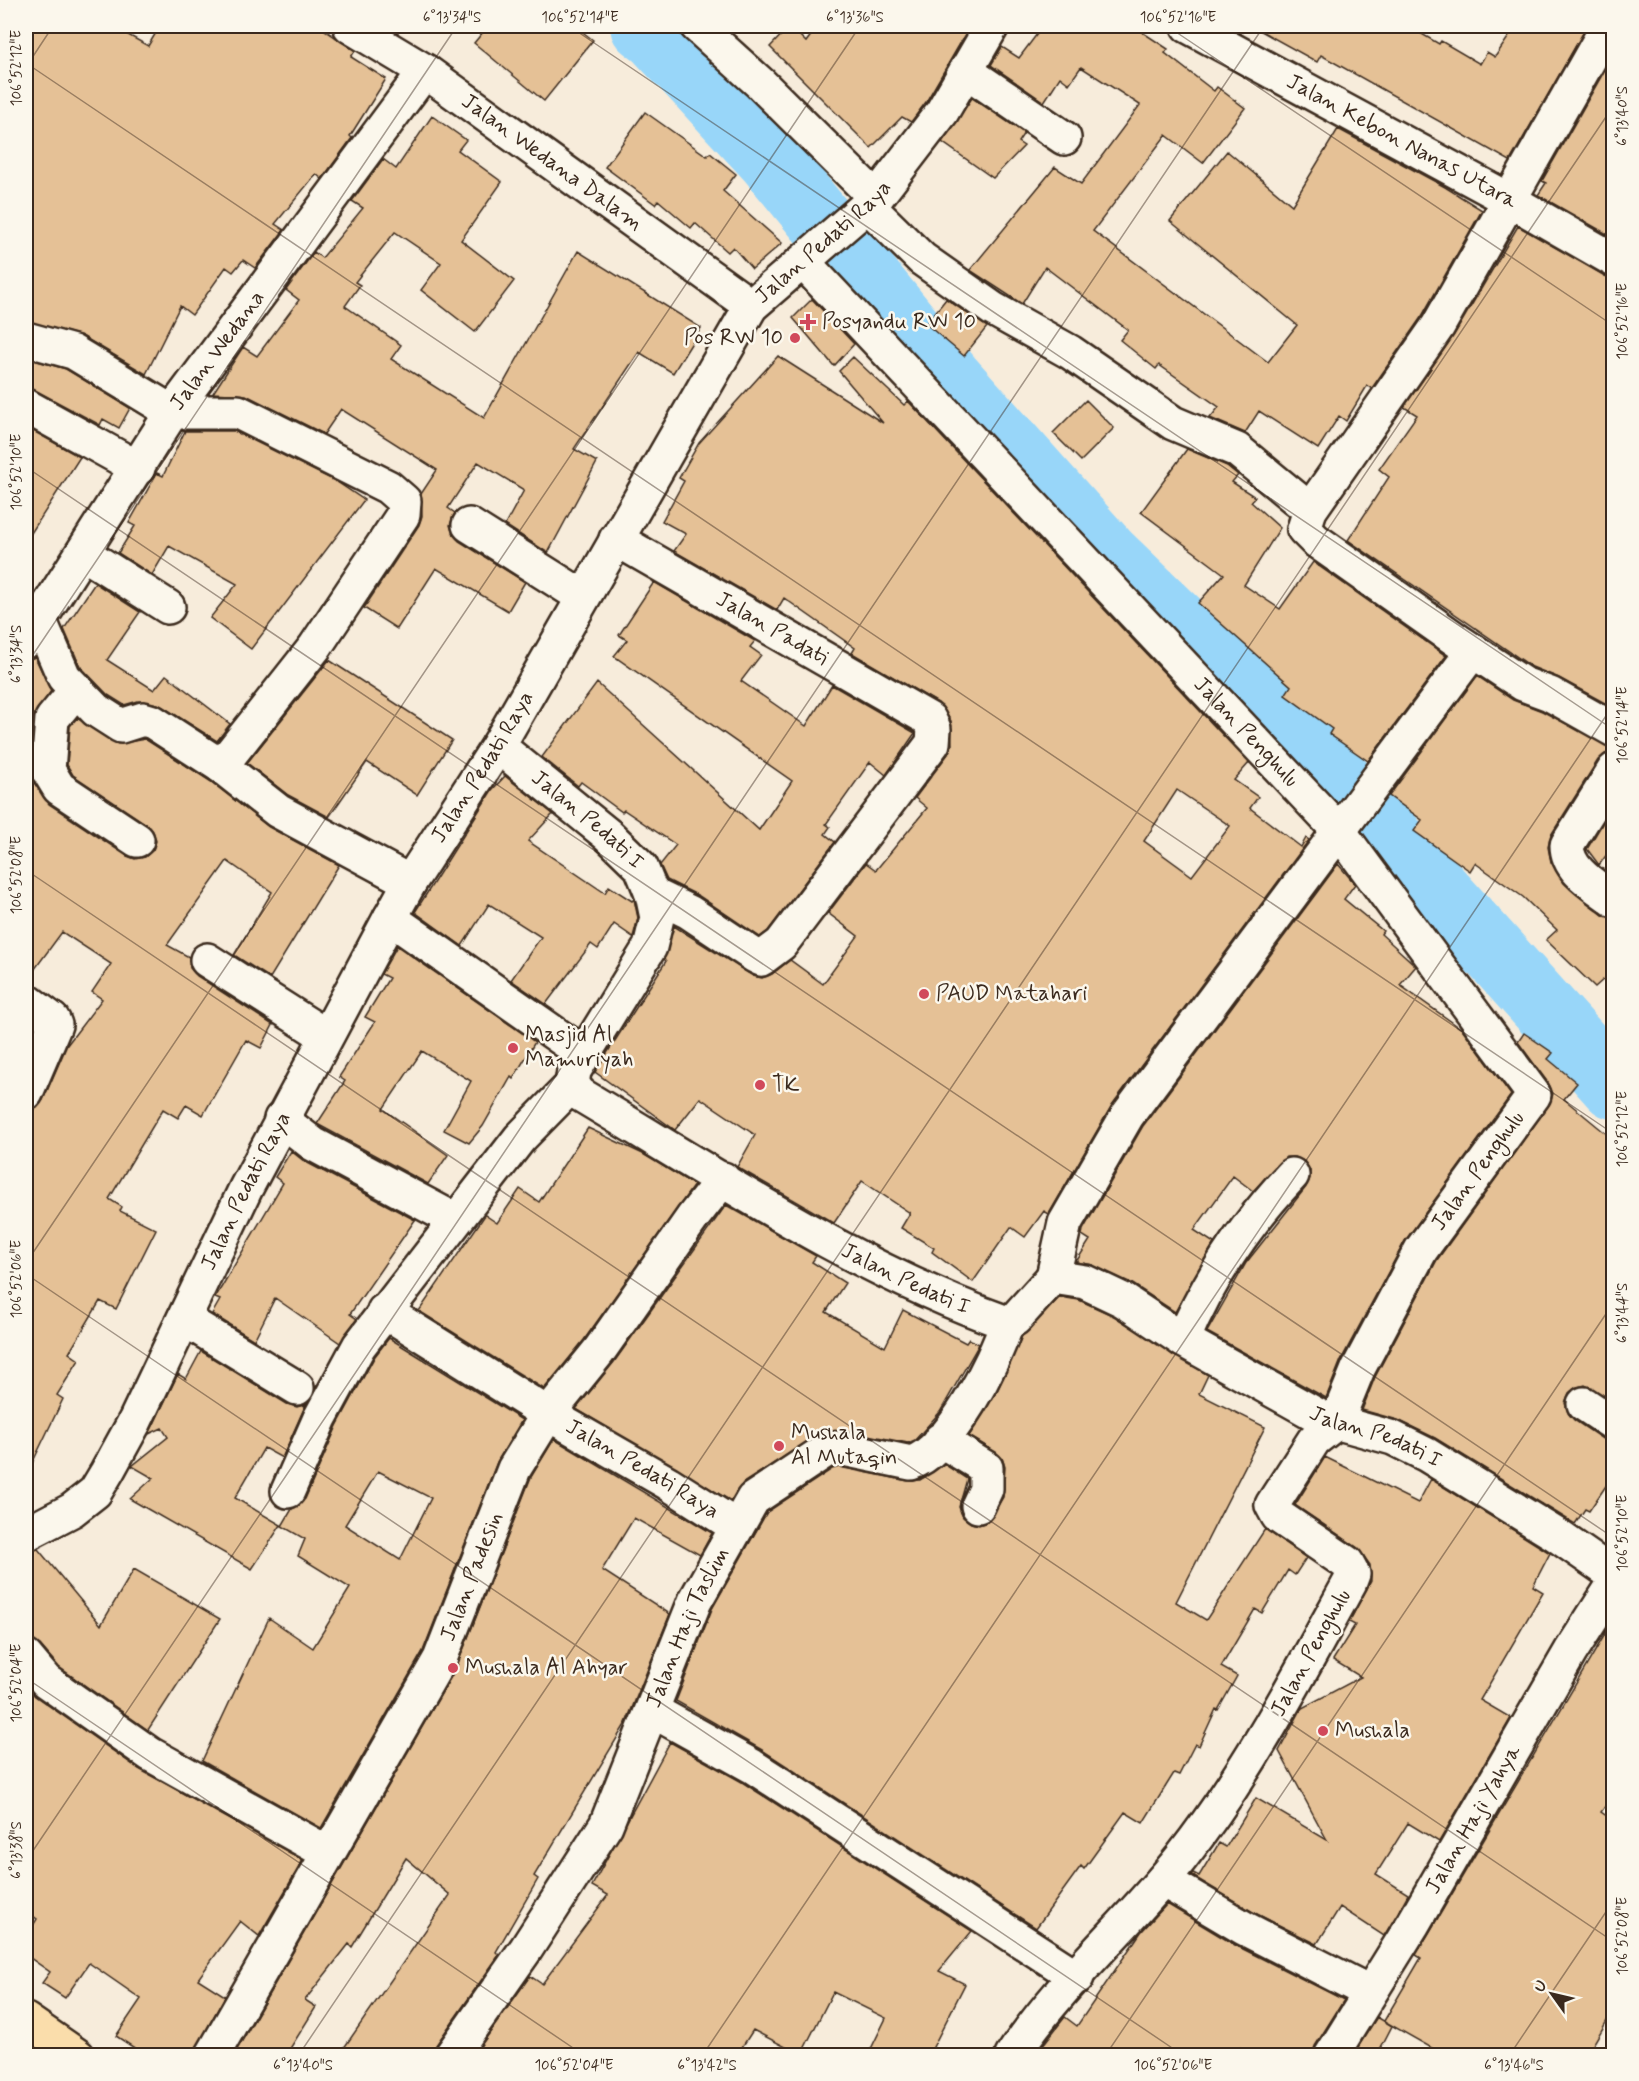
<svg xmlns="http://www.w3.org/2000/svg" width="1639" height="2081" viewBox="0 0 1639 2081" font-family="Mynerve,sans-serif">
  <rect width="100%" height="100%" fill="#f7ecdb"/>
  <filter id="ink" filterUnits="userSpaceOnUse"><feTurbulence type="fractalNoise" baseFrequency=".0167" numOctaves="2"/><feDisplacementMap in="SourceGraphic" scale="12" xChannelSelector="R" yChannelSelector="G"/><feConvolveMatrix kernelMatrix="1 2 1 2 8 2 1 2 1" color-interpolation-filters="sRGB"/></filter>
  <g filter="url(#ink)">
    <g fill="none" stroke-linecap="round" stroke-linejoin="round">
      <path stroke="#98d6f9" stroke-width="66" d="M643 26 656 36 770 159 949 378 1107 555 1324 764 1614 1086"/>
    </g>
    <path fill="#e5c196" stroke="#3b2a1e" stroke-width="1.5" fill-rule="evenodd" d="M26 26H112L148 46 160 26H319L355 51 351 57 386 79 350 136 352 138 322 179 316 174 275 224 284 230 255 268 243 260 233 272 226 267 192 315 180 306 146 374 82 336 26 321Z
      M488 26H575L593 40 544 101 474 43Z
      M790 26 806 42 818 26H961L968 30 926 102 911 122 902 117 871 148 770 47Z
      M1043 26H1133L1168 49 1165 53 1214 91 1217 87 1245 108 1203 163 1166 135 1093 231 1268 362 1297 325 1170 221 1227 151 1292 205 1338 129 1445 187 1482 210 1422 316 1372 388 1367 386 1346 421 1339 416 1318 449 1259 411 1245 433 1210 418 1219 407 1159 365 1156 369 1120 340 1128 330 1045 267 1022 304 970 270 1055 167 1081 184 1140 105 1081 67 1069 84 1060 77 1044 102 991 65 1002 47 1019 58Z
      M1252 26H1408L1439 44 1441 41 1480 64 1487 52 1495 57 1516 26H1587L1510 161 1321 55 1317 62Z
      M1614 54V238L1538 195 1546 183 1542 181Z
      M972 98 1024 133 1018 142 1024 146 993 178 942 142Z
      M645 112 707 156 710 153 736 174 723 191 782 243 752 269 733 247 728 252 695 223 691 228 658 200 655 204 605 167Z
      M432 116 466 140 458 150 502 182 461 240 514 281 475 332 421 290 441 263 395 232 355 282 360 285 345 306 401 345 391 359 484 418 578 251 701 328 673 373 639 352 574 449 597 462 548 553 505 525 524 490 478 462 448 508 455 513 450 525 453 534 459 541 525 582 508 611 436 568 397 629 364 608 419 525 422 516 421 494 437 470 341 409 324 434 246 395 213 393 243 347 257 356 299 300 286 290 314 252 322 258 363 208 352 201 383 159 396 169Z
      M1518 226 1605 276 1614 279V708L1559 678 1532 667 1348 540 1389 477 1379 469 1417 415 1404 407 1454 335Z
      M812 299 854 344 834 366 793 318Z
      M946 299 987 327 964 356 926 324Z
      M778 356 883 423 839 371 853 357 904 405 908 401 1249 763 1234 780 1258 797 1250 808 1301 847 1306 838 1309 840 1112 1105 1049 1214 1044 1211 1025 1237 1011 1227 973 1282 932 1252 934 1248 901 1228 910 1213 862 1181 834 1223 737 1167 755 1135 700 1098 675 1130 595 1072 666 961 664 959 674 926 753 976 762 978 772 974 790 960 823 984 858 936 828 913 866 863 876 870 927 808 915 798 948 754 952 745 951 721 938 703 852 653 855 648 784 598 777 610 674 551 686 534 662 521 684 481 679 478 699 443ZM1177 790 1230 826 1192 876 1144 841Z
      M26 358 66 369 130 408 119 428 103 419 100 425 35 390 26 387Z
      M1086 400 1114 428 1081 461 1053 433Z
      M26 427 80 457 26 541Z
      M185 431H234L337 482 364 500 251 649 210 618 237 584 169 546 152 575 118 553 135 526 129 523 157 473 163 476Z
      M1187 449 1227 466 1238 475 1232 482 1255 497 1251 502 1280 528 1244 585 1280 609 1313 562 1446 656 1368 761 1329 734 1332 729 1285 695 1291 686 1198 603 1224 574 1141 512Z
      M654 582 755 641 750 647 761 655 741 681 806 726 832 685 915 733 886 775 870 762 826 824 830 827 825 834 835 842 768 931 760 937 699 896 667 880 660 865 676 845 624 810 622 812 581 782 578 786 542 757 597 683 759 830 792 781 614 656 627 640 619 635Z
      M95 583 140 612 107 660 154 690 166 675 230 724 217 741 158 704 138 701 124 705 108 695 80 666 64 629Z
      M35 657 51 691 33 717 29 769 32 780 49 804 127 856 135 859 145 857 153 850 156 841 153 831 148 825 73 775 67 765 70 726 77 718 118 744 145 739 210 781 269 827 339 865 270 978 234 955 272 892 227 861 167 945 189 957 190 968 197 976 273 1025 261 1048 246 1040 203 1115 186 1105 178 1118 163 1109 109 1199 122 1207 120 1211 156 1229 116 1309 100 1301 69 1353 79 1360 57 1395 63 1399 26 1476V1111L37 1108 43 1100 67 1045 102 999 92 992 111 964 62 932 26 981V660Z
      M329 660 452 740 417 795 367 762 329 817 288 795 247 763Z
      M1477 676 1513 700 1542 711 1614 749V751L1605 754 1598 760 1551 835 1548 847 1551 862 1564 883 1603 915 1614 918V970L1595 987 1546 940 1557 930 1523 897 1475 863 1470 871 1414 831 1422 820 1389 796Z
      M505 776 553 814 528 841 605 893 609 886 632 901 634 899 638 918 633 937 614 924 598 949 591 944 546 1004 511 980 541 937 489 904 462 946 415 912 492 790Z
      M1605 819 1614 825V845L1599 865 1587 849Z
      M1338 864 1355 884 1344 899 1383 931 1381 934 1416 966 1400 985 1463 1030 1511 1095 1405 1241 1341 1360 1326 1398 1207 1332 1246 1263 1306 1187 1310 1178V1170L1304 1161 1295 1157H1286L1253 1191 1233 1176 1194 1230 1214 1243 1175 1312 1131 1283 1093 1265 1076 1262 1090 1240 1082 1235 1083 1230 1143 1126Z
      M397 946 535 1042 513 1079 511 1077 483 1126 469 1143 444 1130 471 1081 422 1051 383 1109 448 1155 428 1184 317 1124 345 1081 339 1077 375 1022 365 1017 389 978 381 974Z
      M1524 1033 1553 1053 1548 1059 1577 1083 1564 1099 1614 1140V1401L1585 1385 1575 1388 1569 1393 1565 1403 1568 1413 1574 1420 1604 1440 1614 1443V1474L1589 1511 1585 1509 1575 1524 1435 1438 1398 1420 1362 1410 1375 1377 1437 1260 1549 1105 1553 1094 1549 1084 1518 1042Z
      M588 1128 643 1154 694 1185 584 1340 544 1389 419 1311 485 1215 497 1223 520 1189 539 1202Z
      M291 1151 304 1161 415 1220 350 1314 357 1319 340 1343 275 1298 254 1340 212 1314 220 1300 215 1298 283 1183 275 1177Z
      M726 1205 816 1256 812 1262 845 1283 826 1312 885 1347 903 1310 966 1343 969 1339 979 1344 940 1412 915 1440 908 1443 842 1430 821 1433 743 1483 731 1501 576 1409 614 1362Z
      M1060 1297 1079 1300 1114 1316 1208 1375 1199 1394 1265 1427 1176 1602 1206 1620 1265 1529 1306 1558 1295 1575 1288 1570 1262 1613 1255 1609 1221 1667 1237 1676 1218 1710 1216 1709 1199 1746 1195 1744 1179 1775 1174 1773 1143 1823 1125 1812 1084 1869 1081 1866 1036 1928 762 1750 676 1701 712 1609 767 1512 832 1469 839 1467 908 1481 920 1480 944 1464 967 1479 959 1507 963 1517 971 1523 979 1525 989 1521 1003 1497 1005 1467 1002 1458 996 1452 969 1436 998 1389 1022 1336Z
      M389 1338 522 1420 497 1462 423 1651 321 1828 202 1761 269 1618 313 1648 350 1588 298 1556 305 1539 282 1526 292 1509 305 1499 337 1426 375 1356ZM378 1471 431 1498 400 1560 345 1525Z
      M201 1351 287 1404 297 1407 306 1404 282 1458 264 1448 235 1498 281 1525 252 1569 130 1499 153 1478 132 1466 168 1437 162 1428 149 1434 178 1374 186 1379Z
      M554 1439 712 1533 700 1555 634 1518 602 1570 670 1614 626 1723 534 1876 538 1879 496 1952 499 1955 436 2045 432 2055H339L450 1895 406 1858 352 1947 349 1944 305 2000 316 2007 286 2055H234L456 1668 531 1477Z
      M1325 1457 1418 1503 1431 1479 1550 1553 1533 1586 1543 1592 1480 1700 1511 1718 1439 1842 1408 1823 1376 1874 1408 1894 1397 1914 1384 1936 1340 1907 1317 1944 1253 1912 1191 1875 1193 1873 1199 1876 1219 1843 1226 1847 1256 1798 1327 1840 1279 1751 1302 1708 1361 1677 1333 1660 1355 1625 1349 1622 1371 1581 1370 1565 1358 1548 1295 1505Z
      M38 1549 101 1625 134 1569 220 1619 148 1730 59 1667 40 1645 26 1639V1553Z
      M1614 1619V1794L1601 1812 1614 1821V2009L1587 2055H1444L1384 2021 1421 1958 1416 1955Z
      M26 1686 35 1696 139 1769 303 1860 259 1936 240 1921 198 1979 225 1996 193 2055H145L116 2036 141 1999 89 1963 65 1998 42 1983 50 1972 26 1955V1937L37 1919 26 1911Z
      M670 1742 742 1782 972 1931 939 1971 965 1984 929 2055H868L886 2018 833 1992 801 2055 753 2030 737 2055H474L530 1976 542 1984 608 1895 592 1886Z
      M1167 1904 1235 1945 1344 2000 1315 2046 1312 2055H1256L1239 2047 1233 2055H1035L1065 2017 1077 2026 1141 1932Z
      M1377 2017 1392 2026 1377 2055H1353Z"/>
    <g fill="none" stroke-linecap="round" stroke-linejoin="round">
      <g stroke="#3b2a1e" stroke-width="24">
        <path id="service" d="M26 2055V2056"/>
      </g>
      <g stroke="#3b2a1e" stroke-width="38">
        <g id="minor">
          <path id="s1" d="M350 26 425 71 751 306"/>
          <path d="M697 26 760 83 876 198"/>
          <path id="s2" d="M1188 26 1508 199 1614 260"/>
          <path d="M1608 26 1438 326 1310 510 1304 529 1315 540 1458 641 1523 684 1550 694 1614 730"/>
          <path d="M966 71 1064 138"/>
          <path d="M868 206 922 259 993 309 1070 352 1173 423 1237 450 1310 510"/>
          <path id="s3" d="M803 262 1339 831 1534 1095 1421 1250 1358 1369 1336 1423 1314 1440 1272 1505 1278 1516 1347 1563 1353 1574 1350 1582C1298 1677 1248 1773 1181 1858 1128 1925 1058 1985 1012 2056"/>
          <path d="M26 339 73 352 172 412H238L388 487 404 501 403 515 315 647 221 766 278 811 410 882"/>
          <path d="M26 406 138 468"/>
          <path d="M469 525 583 597"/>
          <path id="s4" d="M616 539 929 719 934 729 933 743 781 944 761 959 755 956 689 912 652 894"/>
          <path d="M83 553 168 607"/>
          <path d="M26 611 40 621 64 677 96 710 121 726 143 719 153 722 221 766"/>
          <path id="s5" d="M26 641 172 412 425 71"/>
          <path d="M76 690 52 719 48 770 59 788 137 840"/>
          <path id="s6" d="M498 746 608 835 641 867 652 894 657 918 650 947 584 1054 574 1071 572 1085"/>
          <path d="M1614 770 1567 845C1567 871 1596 886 1614 900"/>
          <path d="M390 918 584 1054"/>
          <path d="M207 960 326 1036"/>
          <path d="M26 1000 53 1020 55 1025 26 1093"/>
          <path id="s7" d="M572 1085 581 1095C719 1177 855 1269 1007 1323L1015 1319 1053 1277 1085 1282 1123 1300 1183 1340 1324 1419 1393 1438 1427 1455 1555 1534 1614 1575"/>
          <path d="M281 1119 313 1144 455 1220"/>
          <path d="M1053 1277 1065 1223 1127 1116 1473 651"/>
          <path id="s8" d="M384 1311 548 1414 668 1483 737 1527"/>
          <path d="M184 1319 297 1388"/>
          <path d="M1183 1340C1209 1278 1246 1224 1292 1175"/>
          <path d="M1584 1404 1614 1424"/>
          <path d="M940 1440 986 1468V1489L978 1506"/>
          <path d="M288 1491 320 1418 359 1346 520 1138 572 1085"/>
          <path d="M26 1657 46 1681 150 1754 328 1853"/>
          <path d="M653 1711 752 1766 1077 1977"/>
          <path d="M1163 1880 1244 1928 1369 1992"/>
          <path id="s9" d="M212 2056 440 1659 514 1469 548 1414 599 1351 693 1217 723 1179"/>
          <path id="s10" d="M451 2056 526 1949 606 1825 695 1601 753 1499 825 1451 839 1448 911 1463C950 1451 995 1361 1007 1323"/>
          <path id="s11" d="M1331 2056 1413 1924 1571 1651 1614 1584"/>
        </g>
      </g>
      <g stroke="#3b2a1e" stroke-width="38">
        <g id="tertiary">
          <path id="s12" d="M26 1534 72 1510 95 1492 107 1472 135 1421 246 1188 390 918 410 882 498 746 751 306 876 198 942 112 992 26"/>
        </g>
      </g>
      <g stroke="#3b2a1e" stroke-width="38">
        <path id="primary" d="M26 2020 78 2056"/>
      </g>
      <use href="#service" stroke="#fbf7ec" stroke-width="20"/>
      <use href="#minor" stroke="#fbf7ec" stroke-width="33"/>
      <use href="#tertiary" stroke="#fbf7ec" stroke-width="33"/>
      <use href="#primary" stroke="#faddab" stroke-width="33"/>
    </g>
  </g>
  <path fill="none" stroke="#3b2a1e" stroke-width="1.5" stroke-opacity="0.45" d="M569 26 1614 730M1167 26 1614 326M26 63 1614 1134M26 67 53 26M26 467 1614 1538M26 665 457 26M26 870 1614 1942M26 1263 860 26M26 1274 1184 2056M26 1678 585 2056M26 1861 1264 26M298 2056 1614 105M702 2056 1614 704M1105 2056 1614 1302M1509 2056 1614 1900"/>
  <g fill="#d1495b" stroke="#fbf7ec" stroke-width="2">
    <path d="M805 313h6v6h6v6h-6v6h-6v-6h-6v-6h6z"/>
    <circle cx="795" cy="338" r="6"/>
    <circle cx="924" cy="994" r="6"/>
    <circle cx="513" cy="1048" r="6"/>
    <circle cx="760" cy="1085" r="6"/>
    <circle cx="779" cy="1446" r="6"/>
    <circle cx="453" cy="1668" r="6"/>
    <circle cx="1323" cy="1731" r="6"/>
  </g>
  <g text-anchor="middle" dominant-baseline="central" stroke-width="5" stroke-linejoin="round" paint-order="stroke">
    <g font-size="22" fill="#3b2a1e" stroke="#fbf7ec">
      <text stroke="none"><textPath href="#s2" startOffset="243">Jalan Kebon Nanas Utara</textPath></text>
      <text stroke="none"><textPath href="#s1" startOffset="244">Jalan Wedana Dalam</textPath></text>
      <text stroke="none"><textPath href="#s12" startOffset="1534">Jalan Pedati Raya</textPath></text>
      <text stroke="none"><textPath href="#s5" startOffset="348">Jalan Wedana</textPath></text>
      <text stroke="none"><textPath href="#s4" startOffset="180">Jalan Padati</textPath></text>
      <text stroke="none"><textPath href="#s3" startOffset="646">Jalan Penghulu</textPath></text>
      <text stroke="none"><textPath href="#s12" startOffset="904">Jalan Pedati Raya</textPath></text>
      <text stroke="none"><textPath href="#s6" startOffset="116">Jalan Pedati I</textPath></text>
      <text transform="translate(1478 1171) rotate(-54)">Jalan Penghulu</text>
      <text stroke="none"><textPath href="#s12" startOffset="418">Jalan Pedati Raya</textPath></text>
      <text stroke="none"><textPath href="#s7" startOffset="387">Jalan Pedati I</textPath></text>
      <text stroke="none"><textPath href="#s7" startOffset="926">Jalan Pedati I</textPath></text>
      <text stroke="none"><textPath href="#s8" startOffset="303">Jalan Pedati Raya</textPath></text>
      <text stroke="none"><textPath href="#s9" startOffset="546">Jalan Padesin</textPath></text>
      <text stroke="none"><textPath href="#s10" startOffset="492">Jalan Haji Taslim</textPath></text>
      <text transform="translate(1311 1653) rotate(-61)">Jalan Penghulu</text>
      <text stroke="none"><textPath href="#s11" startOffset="276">Jalan Haji Yahya</textPath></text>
    </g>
    <g font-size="22" fill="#3b2a1e" stroke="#fbf7ec" text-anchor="start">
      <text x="822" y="322">Posyandu RW 10</text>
      <text x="783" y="338" text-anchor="end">Pos RW 10</text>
      <text x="936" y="994">PAUD Matahari</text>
      <text x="525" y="1035">Masjid Al<tspan x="525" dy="25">Mamuriyah</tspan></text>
      <text x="772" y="1085">TK</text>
      <text x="791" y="1433">Mushala<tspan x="791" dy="25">Al Mutaqin</tspan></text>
      <text x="465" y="1668">Mushala Al Ahyar</text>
      <text x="1335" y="1731">Mushala</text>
    </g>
  </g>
  <rect width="1639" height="2081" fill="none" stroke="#fbf7ec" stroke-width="66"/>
  <g transform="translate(1552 1994) rotate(304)" stroke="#fbf7ec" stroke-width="4.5" paint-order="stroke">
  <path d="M0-4.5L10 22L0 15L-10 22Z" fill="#3b2a1e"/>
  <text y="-9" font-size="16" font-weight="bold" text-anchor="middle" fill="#3b2a1e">U</text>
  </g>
  <rect x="33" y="33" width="1573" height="2015" fill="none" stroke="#3b2a1e" stroke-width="2"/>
  <g font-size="15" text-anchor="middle" fill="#3b2a1e">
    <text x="452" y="22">6°13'34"S</text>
    <text x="580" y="22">106°52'14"E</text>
    <text x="855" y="22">6°13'36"S</text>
    <text x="1178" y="22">106°52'16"E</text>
    <text transform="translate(16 68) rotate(-90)" y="5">106°52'12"E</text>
    <text transform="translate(1622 116) rotate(-90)" y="5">6°13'40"S</text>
    <text transform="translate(1622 321) rotate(-90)" y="5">106°52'16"E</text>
    <text transform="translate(16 472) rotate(-90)" y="5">106°52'10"E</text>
    <text transform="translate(16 654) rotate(-90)" y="5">6°13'34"S</text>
    <text transform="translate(1622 725) rotate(-90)" y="5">106°52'14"E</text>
    <text transform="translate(16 875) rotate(-90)" y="5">106°52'08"E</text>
    <text transform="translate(1622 1129) rotate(-90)" y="5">106°52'12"E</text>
    <text transform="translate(16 1279) rotate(-90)" y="5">106°52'06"E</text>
    <text transform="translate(1622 1313) rotate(-90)" y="5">6°13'44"S</text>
    <text transform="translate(1622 1533) rotate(-90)" y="5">106°52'10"E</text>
    <text transform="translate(16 1683) rotate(-90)" y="5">106°52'04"E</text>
    <text transform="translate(16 1850) rotate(-90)" y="5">6°13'38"S</text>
    <text transform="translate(1622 1936) rotate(-90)" y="5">106°52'08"E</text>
    <text x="303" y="2070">6°13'40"S</text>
    <text x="574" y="2070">106°52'04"E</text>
    <text x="707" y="2070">6°13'42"S</text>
    <text x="1173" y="2070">106°52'06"E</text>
    <text x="1514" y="2070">6°13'46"S</text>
  </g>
</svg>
